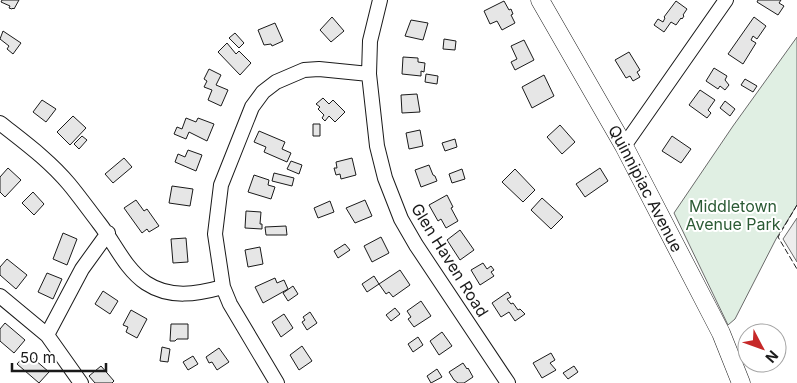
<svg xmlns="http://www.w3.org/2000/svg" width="797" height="383" viewBox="0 0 797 383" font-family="Inter,sans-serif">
  <rect width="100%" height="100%" fill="#fff"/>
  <path fill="#e0efe3" stroke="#6a6a6a" d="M797 37V205L776 239 735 319 728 325 674 213 733 126Z"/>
  <path fill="#ededed" stroke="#6a6a6a" d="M797 218V262L783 239Z"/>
  <path fill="#e6e6e6" stroke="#1a1a1a" d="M2 0H19L14 9 13 8 12 9 9 8 10 6 1 2Z
    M758 0H781L779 3 784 6 778 15 757 2Z
    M504 1 509 10 511 9 513 14 511 15 515 23 502 30 497 21 490 24 484 11Z
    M676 1 687 9 683 15 684 16 682 19 681 18 676 25 671 22 664 32 654 25 658 19 663 22 665 18 664 17Z
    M332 17 344 31 331 42 320 30Z
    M754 17 766 26 757 39 753 36 751 40 756 43 743 64 728 54Z
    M411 20 428 23 423 40 405 36Z
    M275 23 283 41 272 46 271 44 264 45 258 30Z
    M3 31 21 43 13 54 7 49 9 46 0 39Z
    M235 33 244 43 239 48 229 38Z
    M444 39 456 41 455 50 443 49Z
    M524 40 534 60 515 70 511 62 517 59 511 46Z
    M227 43 236 54 239 51 251 63 240 75 218 52Z
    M629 52 640 70 637 72 640 77 633 81 630 76 626 78 615 60Z
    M403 57 418 58V62L425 63 424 72 421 71V76L402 74Z
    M714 68 727 76 725 80 729 85 725 90 720 86 718 89 706 81Z
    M209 69 221 75 216 85 228 90 221 106 208 100 212 90 204 87 207 81 204 79Z
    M426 74 438 76 437 84 425 82Z
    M544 75 554 96 532 108 522 87Z
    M745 79 757 86 753 92 741 85Z
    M700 90 715 100 708 110 711 113 707 118 689 105Z
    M417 94 420 112 402 113 401 95Z
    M323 98 329 104 333 100 345 112 335 122 329 116 325 121 322 118 324 115 318 109 320 107 316 104Z
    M42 100 56 109 46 122 33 112Z
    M725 101 735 109 730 116 720 108Z
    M73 116 86 128 70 145 57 132Z
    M186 118 196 122 198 118 214 124 207 141 189 132 186 139 174 134 177 127 182 129Z
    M313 124H320V136H313Z
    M560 125 575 142 562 154 547 137Z
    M420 130 423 146 409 149 406 133Z
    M259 131 285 142 282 149 291 153 287 162 264 152 266 147 254 142Z
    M82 136 87 140 79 149 74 144Z
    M672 136 691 149 681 163 662 151Z
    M455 139 457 147 445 151 442 143Z
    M188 150 202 155 196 171 175 162 178 154 185 157Z
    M124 158 132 167 113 183 105 174Z
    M352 158 356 175 341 179 340 174 336 175 334 168H337L336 162Z
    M291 161 302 165 299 174 287 169Z
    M429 165 433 175 435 176 437 181 421 187 415 170Z
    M8 168 21 180 5 197 0 192V177Z
    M600 168 608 181 585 197 576 184Z
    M462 169 465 179 452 183 449 174Z
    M515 169 535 190 523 202 502 182Z
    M274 173 294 178 292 186 272 181Z
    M254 175 269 180 268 185 275 187 271 199 248 192Z
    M172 186 193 189 190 206 169 203Z
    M33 192 44 204 34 215 22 203Z
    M447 195 453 207 451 208 458 221 446 228 441 219 438 221 429 205Z
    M542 198 563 217 551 229 531 210Z
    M136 200 144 211 147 209 159 226 149 232 147 229 142 233 124 208Z
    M365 200 372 216 355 223 346 208Z
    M330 201 334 212 318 218 314 208Z
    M246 211 261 212 260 224H262V229L245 228Z
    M286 226 287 235H266L265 227Z
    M460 230 474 250 460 260 447 240Z
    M63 233 77 239 67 265 53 259Z
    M381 237 389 253 372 262 364 246Z
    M186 238 188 262 173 263 171 239Z
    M345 244 350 250 338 258 334 251Z
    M260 247 263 264 248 267 245 250Z
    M7 259 27 275 16 289 0 275V267Z
    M483 263 487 269 491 266 494 270 491 272 494 276 480 285 471 270Z
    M400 270 410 285 393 297 389 292 386 294 379 284Z
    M47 273 62 279 53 299 38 292Z
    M374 276 379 284 367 292 362 284Z
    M275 278 277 283 284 280 288 289 263 303 255 287Z
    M293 286 298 294 288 301 283 293Z
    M103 291 118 301 110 314 95 304Z
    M508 292 511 297 507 299 511 304 513 303 518 310 520 309 525 314 515 321 509 312 501 317 492 303Z
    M421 301 431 316 414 327 408 319 411 317 407 311Z
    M395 308 400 314 391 321 386 315Z
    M131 310 147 319 137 338 126 332 128 327 123 325Z
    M310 312 317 323 307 330 302 322 305 320 303 317Z
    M284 314 293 328 281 337 272 322Z
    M5 323 25 340 14 353 0 341V329Z
    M171 324H188V339H177L175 341H170Z
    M442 332 452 346 439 355 430 341Z
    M418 337 423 345 413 352 408 344Z
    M302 346 312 361 299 370 290 355Z
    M162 347 170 349 168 362 160 361Z
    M219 348 229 362 217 370 212 362 209 363 206 357Z
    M27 353 49 372 39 383 17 364Z
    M551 353 555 360 550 363 556 370 542 378 533 363Z
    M193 356 198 364 188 370 183 362Z
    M463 363 467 369 468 368 473 377 464 383H458L454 380 449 372Z
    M101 366 114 381 112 383H95L89 376Z
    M574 366 578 372 568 379 563 373Z
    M437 369 442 377 431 383 427 376Z"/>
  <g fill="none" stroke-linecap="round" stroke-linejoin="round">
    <g stroke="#1a1a1a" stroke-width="16">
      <path id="minor" d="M380 0 370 41 369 74 377 146 385 178 401 219 416 245 508 383
        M0 123C24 142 49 160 69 184 79 196 89 210 99 223 114 242 125 269 146 283 170 299 197 294 223 287
        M624 146 726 0
        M0 296 47 335 81 383
        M47 335 82 269 108 233
        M277 383 230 304 223 287 215 234 221 185 252 107 263 92 276 82 304 70 319 69 369 74"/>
    </g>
    <g stroke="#1a1a1a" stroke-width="19">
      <g id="major">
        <path id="s1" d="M540 0 624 146 721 333 741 383"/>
      </g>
    </g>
    <use href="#minor" stroke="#fff" stroke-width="14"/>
    <use href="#major" stroke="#fff" stroke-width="18"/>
    <path stroke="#1a1a1a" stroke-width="1" stroke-dasharray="6 2.5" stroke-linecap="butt" d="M797 205 778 237 797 269"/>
  </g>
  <g text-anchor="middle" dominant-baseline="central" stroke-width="4" stroke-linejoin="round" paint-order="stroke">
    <g font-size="16" fill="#1a1a1a" stroke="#fff">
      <text stroke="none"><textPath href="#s1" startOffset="216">Quinnipiac Avenue</textPath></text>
      <text transform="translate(450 260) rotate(58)">Glen Haven Road</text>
    </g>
    <g font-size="16" fill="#2b5a34" stroke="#fff">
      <text x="733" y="206">Middletown<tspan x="733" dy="18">Avenue Park</tspan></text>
    </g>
  </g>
  <g transform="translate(762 348) rotate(131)"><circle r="24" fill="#ffffff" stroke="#a3a3a3"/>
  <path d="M0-4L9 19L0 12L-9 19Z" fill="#c62828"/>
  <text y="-8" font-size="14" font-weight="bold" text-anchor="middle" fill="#1a1a1a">N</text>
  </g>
  <path d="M12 363v8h94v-8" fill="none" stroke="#1a1a1a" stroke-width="2.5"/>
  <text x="20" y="363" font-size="15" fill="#1a1a1a" stroke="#ffffff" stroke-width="4" paint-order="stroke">50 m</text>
</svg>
